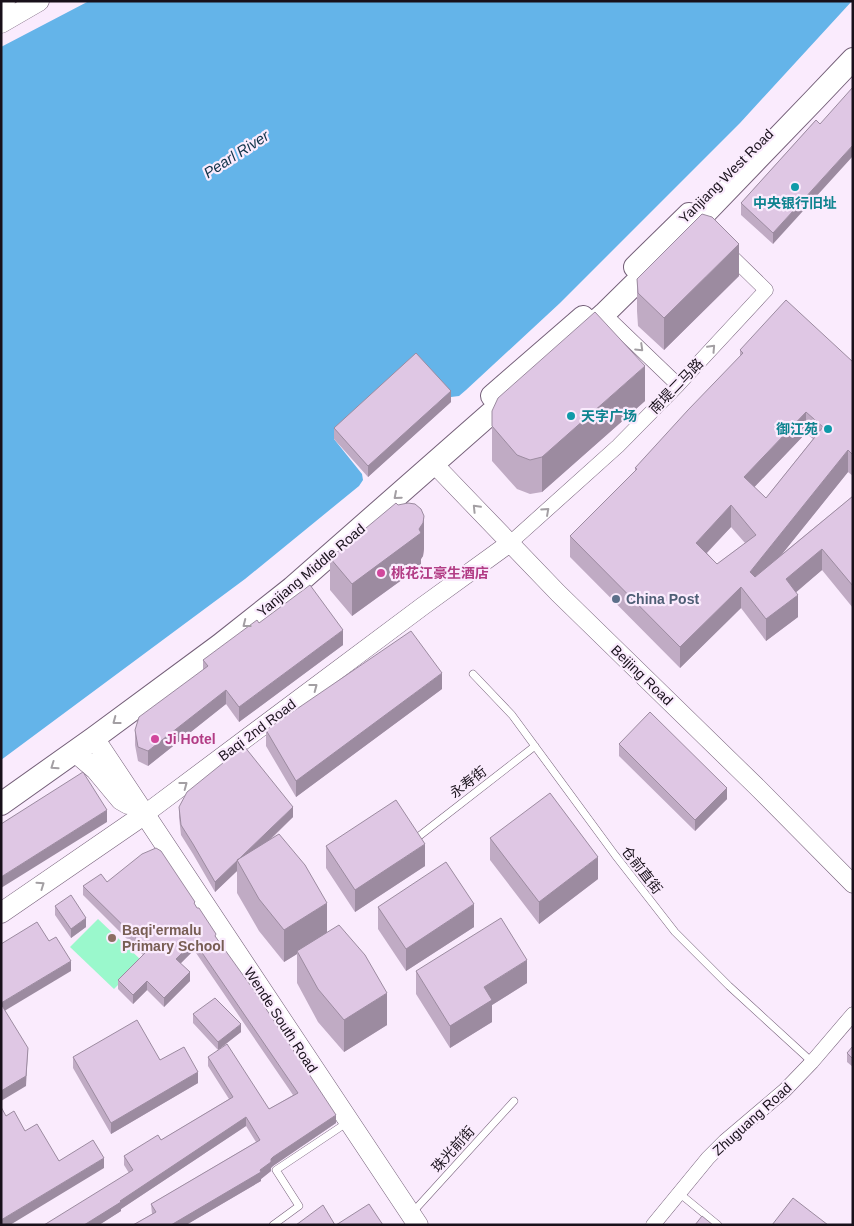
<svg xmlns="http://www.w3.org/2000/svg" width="854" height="1226" viewBox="0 0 854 1226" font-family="Arial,'Noto Sans SC',sans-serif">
  <rect width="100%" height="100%" fill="#faebfd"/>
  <path fill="#9af8cc" d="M98 919 142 961 114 989 70 947Z"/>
  <path fill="#64b4e9" d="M89 1H852L740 123 560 303 466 390 459 396 451 397 334 439 362 474 363 480 359 486 245 579 1 760V47Z"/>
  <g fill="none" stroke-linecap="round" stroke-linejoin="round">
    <g stroke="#745f78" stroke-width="8">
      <path id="service" d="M473 674 512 715 615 855 675 932 729 986 812 1062
        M418 837 535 746
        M679 1193 718 1225
        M412 1213 514 1101
        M273 1225 299 1206 276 1170 348 1122"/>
    </g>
    <g stroke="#745f78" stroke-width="15">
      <path id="minor" d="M604 314 678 385
        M510 543 618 446 678 385 766 290 726 251
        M653 1225 708 1158 725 1141 785 1090 812 1062 853 1014"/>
    </g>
    <g stroke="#745f78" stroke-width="19">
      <path id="tertiary" d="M434 464 558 593 758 788 853 884
        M145 814 423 606 510 543"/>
    </g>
    <g stroke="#745f78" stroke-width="21">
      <path id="secondary" d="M1 3 5 1
        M1 23 39 1
        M94 738 418 1225
        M75 752 96 770 121 800 128 804
        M1 913 145 814"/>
    </g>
    <g stroke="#745f78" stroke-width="24">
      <path id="primary" d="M683 236 815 99 853 59
        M635 267 689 214
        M577 338 604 314 659 260
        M492 396 583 317
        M1 804 94 738 220 645 292 588 515 392"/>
    </g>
    <use href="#service" stroke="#fff" stroke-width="7"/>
    <use href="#minor" stroke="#fff" stroke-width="14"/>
    <use href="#tertiary" stroke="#fff" stroke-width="18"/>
    <use href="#secondary" stroke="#fff" stroke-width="20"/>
    <use href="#primary" stroke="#fff" stroke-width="22"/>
  </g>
  <path fill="#c0abc4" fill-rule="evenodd" d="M816 120 773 244 741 215V203Z
    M739 276 664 350 638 326 637 311V279Z
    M740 350 853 362V476L848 472 782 554 853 496V608L822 570 795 592 798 617 766 641 741 608 680 668 570 557V536L635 471V468L740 357ZM806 433 813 439 766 498 754 487ZM731 527 745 543 717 564 707 553Z
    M645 401 542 492 530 494 517 489 492 461V411Z
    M451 402 368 477 334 439V428Z
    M424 549 423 556 421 559V566L352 616 330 590V558Z
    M259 623 343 645 239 722 226 704 148 766 138 761 135 745V730L203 670V660Z
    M442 689 296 797 266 746V730Z
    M619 744 727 799 695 831 619 756Z
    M179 807 293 817 269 841 387 1025 344 1052 318 1022 297 983V954L284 962 259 931 237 893V871L215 892 193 854 181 835 179 817Z
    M490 838 598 879 539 924 490 860Z
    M326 846 425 866 355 912 326 868Z
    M107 882 195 905 336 1123 273 1166 271 1168V1171L261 1179V1181L186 1225H133L152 1214 151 1204 256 1142 246 1126 121 1209V1211L99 1225 129 1173 124 1165V1156L161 1140 229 1099 208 1066V1057L269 1109 293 1095 194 950 180 964 190 981 164 1007 147 990 133 1004 118 989V980L143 955 83 895V886Z
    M55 906 86 927 71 938 55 915Z
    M378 907 474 927 406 971 378 929Z
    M416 971 527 983 492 1005V1022L450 1048 416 994Z
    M193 1014 241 1032 218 1050 193 1023Z
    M853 1046V1067L847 1062V1053Z
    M73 1057 160 1060 198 1083 111 1134 73 1068Z"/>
  <path fill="#9c8ba0" d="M853 145V156L773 244V233Z
    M739 244V276L664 350V318Z
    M645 366V401L542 492V457Z
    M451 391V402L368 477V466Z
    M806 412V433L744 498V477Z
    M848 450V472L750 594V572Z
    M731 505V527L696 564V543Z
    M424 516V549L423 556 421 559V566L352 616V584L419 529Z
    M822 549V570L786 601V579Z
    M741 587V608L680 668V647Z
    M798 595V617L766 641V619Z
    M343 630V645L239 722V707Z
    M442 673V689L296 797V781Z
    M226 690V704L148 766V751Z
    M727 788V799L695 831V820Z
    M293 807V817L241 867 237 861Z
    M107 810V822L1 888V877Z
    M425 844V866L355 912V890Z
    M598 857V879L539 924V902Z
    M237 861V871L215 892V882Z
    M327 903V935L297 951V954L284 962V930Z
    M474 904V927L406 971V949Z
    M86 918V927L71 938V929Z
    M194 941V950L176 968V959Z
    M527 960V983L492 1005V1022L450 1048V1026L484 987Z
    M71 961V971L1 1013V1003Z
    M190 972V981L164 1007V998Z
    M147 981V990L133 1004V995Z
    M387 993V1025L344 1052V1020Z
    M241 1024V1032L218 1050V1042Z
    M28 1048 26 1086 1 1101V1091Z
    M198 1072V1083L111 1134V1123Z
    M336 1115V1123L273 1166 271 1168V1159L273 1157Z
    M246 1117V1126L121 1209V1211L99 1225H84Z
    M104 1158V1168L10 1225H1V1220Z
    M271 1162V1171L261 1179V1181L186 1225H171L260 1170Z"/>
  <path fill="#dfc7e4" stroke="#9c8ba0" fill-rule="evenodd" d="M853 87V145L773 233 741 203 816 120 820 124Z
    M702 214 712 217 739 244 664 318 638 293 637 279Z
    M786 300 853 362V455L848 450 750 572 755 577 853 496V534L852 535 853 536V586L822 549 786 579 798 595 766 619 741 587 680 647 570 536 637 469 635 468 688 410 743 353 740 350ZM806 412 823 427 766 498 744 477ZM731 505 756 535 717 564 696 543Z
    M595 312 645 366 542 457 530 460 517 455 492 426V411L498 398Z
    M416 353 451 391 368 466 334 428Z
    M396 503 398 505 408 503 415 504 421 509 424 516 423 523 419 529 421 533 352 584 330 558Z
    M310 585 343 630 239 707 226 690 148 751 138 747 135 730 139 717 208 666 203 660 257 620 259 623Z
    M411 631 442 673 296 781 266 730Z
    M650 712 727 788 695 820 619 744Z
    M244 746 293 807 215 882 193 844 181 825 179 807 187 792Z
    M83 772 107 810 1 877V824Z
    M550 793 598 857 539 902 490 838Z
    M396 800 425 844 355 890 326 846Z
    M279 834 305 865 327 903 284 930 259 899 237 860Z
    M156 848 161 851 195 902 194 903 197 908H199L216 934 215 936 253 989 336 1115 273 1157 271 1159V1162L260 1170 261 1172 171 1225H133L156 1212 151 1204 260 1140 246 1117 120 1201 121 1202 84 1225H44L133 1170 124 1156 158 1135 161 1140 233 1097 208 1057 227 1044 269 1109 298 1093 194 941 176 959 190 972 164 998 147 981 133 995 118 980 148 950 83 886 101 874 107 882 142 854Z
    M446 862 474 904 406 949 378 907Z
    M71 895 86 918 71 929 55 906Z
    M501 918 527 960 484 987 492 1000 450 1026 416 971Z
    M37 922 49 941 56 937 71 961 1 1003V944Z
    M339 925 365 955 387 993 344 1020 318 989 297 951Z
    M215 998 241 1024 218 1042 193 1014Z
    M1 1004 28 1048 26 1076 1 1091Z
    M137 1020 160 1060 184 1047 198 1072 111 1123 73 1057Z
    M853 1046V1059L847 1053Z
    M1 1107 6 1116 14 1111 25 1131 37 1124 59 1161 93 1140 104 1158 1 1220Z
    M793 1198 828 1225H772Z
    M369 1204 383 1225H336Z
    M323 1205 335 1225H296Z
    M702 1216 713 1225H695Z"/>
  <defs><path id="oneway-chevron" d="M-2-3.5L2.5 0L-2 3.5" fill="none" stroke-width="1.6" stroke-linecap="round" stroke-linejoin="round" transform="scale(1.25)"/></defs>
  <g stroke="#a39fa3">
    <use href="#oneway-chevron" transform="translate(640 348) rotate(44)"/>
    <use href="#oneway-chevron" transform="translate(712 348) rotate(-47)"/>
    <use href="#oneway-chevron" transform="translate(397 496) rotate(139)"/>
    <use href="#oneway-chevron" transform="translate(476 508) rotate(-134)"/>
    <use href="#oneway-chevron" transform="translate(546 511) rotate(-42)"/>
    <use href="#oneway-chevron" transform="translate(246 624) rotate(142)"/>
    <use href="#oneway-chevron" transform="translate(314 687) rotate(-37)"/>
    <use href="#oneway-chevron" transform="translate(116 721) rotate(143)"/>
    <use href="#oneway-chevron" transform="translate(54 766) rotate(145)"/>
    <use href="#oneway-chevron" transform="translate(184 785) rotate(-37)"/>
    <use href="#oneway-chevron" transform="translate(41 885) rotate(-35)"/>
  </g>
  <g fill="#0f9aa8" stroke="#faebfd" stroke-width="2">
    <circle cx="795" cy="187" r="5"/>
    <circle cx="571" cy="416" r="5"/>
    <circle cx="828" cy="429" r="5"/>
  </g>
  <g fill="#d1479c" stroke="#faebfd" stroke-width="2">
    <circle cx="381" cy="573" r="5"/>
    <circle cx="155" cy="739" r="5"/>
  </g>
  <circle fill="#5c6f8a" stroke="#faebfd" stroke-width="2" cx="616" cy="599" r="5"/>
  <circle fill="#8d6e63" stroke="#faebfd" stroke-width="2" cx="112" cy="938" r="5"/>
  <g text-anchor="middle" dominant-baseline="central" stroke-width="4.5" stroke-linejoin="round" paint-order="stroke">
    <g font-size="14" fill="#18101a" stroke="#faebfd">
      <text transform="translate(726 176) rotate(-45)">Yanjiang West Road</text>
      <text transform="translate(676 386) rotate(-46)">南堤二马路</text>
      <text transform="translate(311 570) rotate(-40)">Yanjiang Middle Road</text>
      <text transform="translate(642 675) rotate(44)">Beijing Road</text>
      <text transform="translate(257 730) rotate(-37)">Baqi 2nd Road</text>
      <text transform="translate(468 782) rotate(-38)">永寿街</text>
      <text transform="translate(642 870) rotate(52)">仓前直街</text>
      <text transform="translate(281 1020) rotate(57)">Wende South Road</text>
      <text transform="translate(752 1119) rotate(-42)">Zhuguang Road</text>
      <text transform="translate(453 1149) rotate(-48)">珠光前街</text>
    </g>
    <g font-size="14" font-weight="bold" fill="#0d838f" stroke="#faebfd">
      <text x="795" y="203">中央银行旧址</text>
      <text x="581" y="416" text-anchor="start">天字广场</text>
      <text x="818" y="429" text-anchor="end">御江苑</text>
    </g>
    <g font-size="14" font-weight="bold" fill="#b23c85" stroke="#faebfd" text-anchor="start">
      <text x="391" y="573">桃花江豪生酒店</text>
      <text x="165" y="739">Ji Hotel</text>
    </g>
    <g font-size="14" font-weight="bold" fill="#4e5e75" stroke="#faebfd" text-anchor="start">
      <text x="626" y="599">China Post</text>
    </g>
    <g font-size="14" font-weight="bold" fill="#785e54" stroke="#faebfd" text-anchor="start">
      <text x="122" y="930">Baqi'ermalu<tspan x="122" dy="16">Primary School</tspan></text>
    </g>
    <g font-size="15" font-style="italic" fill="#0f3248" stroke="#faebfd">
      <text transform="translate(236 154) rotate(-33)">Pearl River</text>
    </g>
  </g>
  <rect width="854" height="1226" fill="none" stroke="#18101a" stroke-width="5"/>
</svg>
